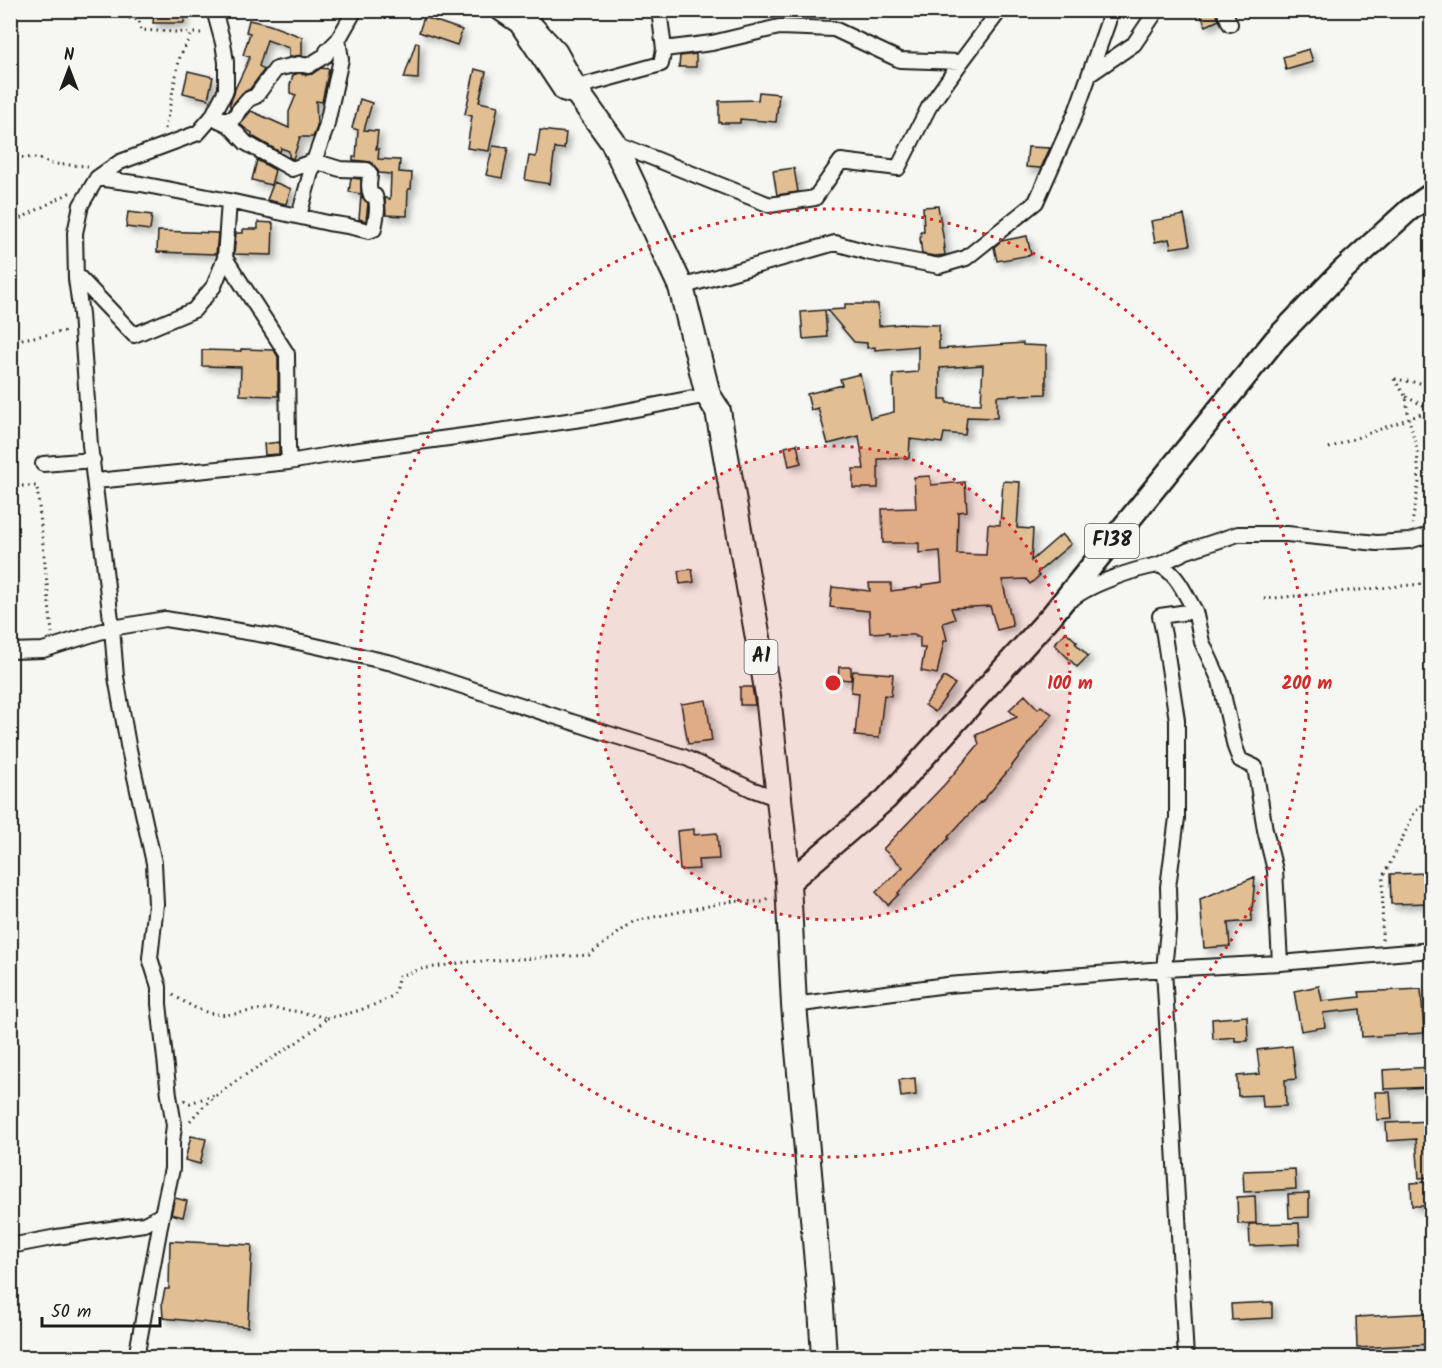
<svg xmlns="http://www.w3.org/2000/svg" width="1442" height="1368" viewBox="0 0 1442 1368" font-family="Kalam,sans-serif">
  <defs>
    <filter id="shadow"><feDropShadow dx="4.5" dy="4.5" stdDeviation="3" flood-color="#0004"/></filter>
  </defs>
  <rect width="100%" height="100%" fill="#f6f6f2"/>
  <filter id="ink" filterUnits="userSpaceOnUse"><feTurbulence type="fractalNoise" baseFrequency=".0167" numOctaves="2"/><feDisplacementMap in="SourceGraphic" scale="12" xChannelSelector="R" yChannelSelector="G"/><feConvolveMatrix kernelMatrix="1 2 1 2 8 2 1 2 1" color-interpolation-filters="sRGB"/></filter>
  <g filter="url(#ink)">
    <path fill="#e1bf93" stroke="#1c1c1c" stroke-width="1.5" fill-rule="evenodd" filter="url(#shadow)" d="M154 10H184V23H153Z
      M1198 10H1215L1219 20 1206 26Z
      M424 17 462 30 457 45 419 32Z
      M249 20 270 25 302 37V55L289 57V48L267 40 259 66 264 70 250 89 242 93 230 108V103L234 94 235 89 250 57 243 55 250 33 246 32Z
      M416 42 419 43 418 79 404 78Z
      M1309 49 1313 62 1286 70 1283 57Z
      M696 54V67H679L680 56Z
      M321 68 329 69 322 102 316 101 317 127 313 137H300L293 159 289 157V151L281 148 280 152 252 136V133L246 129 240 124 251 111 289 128V112L296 95 290 93V85L293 75 299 73 306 75 312 74Z
      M475 69 486 72 479 102 498 106 489 151 467 148 472 116 465 114Z
      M188 71 213 77 208 99 183 93Z
      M759 92 779 94 776 122 740 119V123H719V101L758 100Z
      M360 99 372 103 364 130 378 131 376 149H379L378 159 400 160 399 172 412 173 411 189H408L407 216 386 215 385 198 390 199 391 174 379 173 377 169 371 162 353 160V157H356L358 130 352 128Z
      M540 130 566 133 564 149 555 148 550 184 525 180 529 156 536 157Z
      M493 146 508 148 502 178 486 175Z
      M1028 147 1050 148 1041 168 1026 167Z
      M257 160 275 170 271 185 252 180Z
      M794 168 798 192 777 195 773 171Z
      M351 178 361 179V194L349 192Z
      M274 182 291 189 286 204 267 200Z
      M361 196 368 203 366 221 359 219Z
      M938 206 945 248H944L945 255 935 256 922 254 920 238 921 237 920 232H924L923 207Z
      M128 212 152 215 150 230 126 227Z
      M1184 215 1190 245 1171 248 1169 239 1155 242 1151 221Z
      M258 222 273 223 272 255 234 254 236 233H243V229H258Z
      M158 231 218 233 216 254 157 252Z
      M1027 236 1031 255 997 261 994 247 1001 241Z
      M845 304H878L879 326 901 324 939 325V349L1023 343V345L1046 346V394L997 396V418L967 417 965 435 944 433 942 443 910 439 909 458 878 459V488H853V469H864L859 436 828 444 818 408 811 410 807 394 842 385 840 379 860 374 870 418 894 412 893 374 918 372V346L875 350V347L867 348V343L854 342 827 310 845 309ZM983 365 981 404 947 403V399H940V368Z
      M825 310 827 337 803 339 801 312Z
      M241 349 274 350 278 357V396L240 395 241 367 202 366V350L241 351Z
      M279 442V454L265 455 264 444Z
      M797 444 801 463 789 466 785 447Z
      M930 476 931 485 965 482 967 511 958 512 957 554 986 555 988 524 1000 525 1003 481 1020 482 1017 528 1033 529 1031 561 1062 534 1071 544 1037 573 1039 576 1030 584 1026 579 1002 580 1013 626 997 630 990 606 951 608 955 619 943 623 947 640 944 641 937 674 921 671 925 648H920V637H916V635H889V632L870 633 869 611 830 607 832 587 870 591 869 583H891V591L922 587V585L942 582 940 551 919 553V543H883L882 509 916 508 914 477Z
      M692 569 694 582 680 584 678 571Z
      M1066 632 1077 642 1075 643 1088 656 1077 667 1054 644Z
      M839 667H851V680L838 679Z
      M853 671 893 674 891 696 884 695 879 738 855 736 859 693 851 692Z
      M944 677 955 684 935 712 925 705Z
      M740 687H752L755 705H740Z
      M1025 695 1038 709 1041 706 1052 714 1007 772 981 803 980 802 948 837 949 838 898 893 899 894 888 905 876 892 903 867 883 849 945 784 979 744 976 735 1017 717 1009 710Z
      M706 700 712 741 688 744 681 704Z
      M694 829V835L717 833 719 859 698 860 699 869 680 870 677 831Z
      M1431 873V903L1391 904 1390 874Z
      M1255 877 1251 921 1228 923 1230 946 1204 948 1200 899Z
      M1319 986 1322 1001 1360 997 1359 992 1421 989 1424 1033 1362 1037 1360 1009 1323 1013 1325 1027 1301 1031 1294 991Z
      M1247 1016 1248 1041H1235V1037L1213 1039 1212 1019Z
      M1292 1046 1296 1079 1285 1080 1286 1106 1263 1107 1262 1095 1238 1096 1237 1076 1260 1074 1257 1050Z
      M1431 1067V1087L1384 1089 1383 1070Z
      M915 1078 916 1095 901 1097 899 1080Z
      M1375 1092H1390L1392 1119 1377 1120Z
      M1431 1121V1177L1419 1178 1416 1139 1387 1141 1386 1123Z
      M191 1136 206 1139 200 1164 185 1160Z
      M1295 1169 1296 1189 1244 1192 1243 1171Z
      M1427 1182 1428 1206H1412L1411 1183Z
      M1309 1193V1217L1289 1218 1288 1194Z
      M1255 1196 1256 1223 1238 1224 1237 1197Z
      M175 1198 187 1201 183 1217 171 1214Z
      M1299 1223 1300 1244 1250 1246 1249 1224Z
      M170 1241 252 1245 248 1327 163 1318 162 1303 165 1289H169Z
      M1272 1302V1318L1232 1320 1231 1304Z
      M1431 1313V1344L1357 1348 1356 1317Z"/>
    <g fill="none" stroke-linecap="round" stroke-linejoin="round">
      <g stroke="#1c1c1c" stroke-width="18">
        <path id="street" d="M214 10 223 43 226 62V90L212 117 229 125 246 143 292 169 314 161 340 169 367 170 370 174C370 182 367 187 371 195L375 196C379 206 376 218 374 229L369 231 348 226 328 223 229 201 225 258 287 354 288 446 289 462 352 451 478 434 595 417 708 395
          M495 10 517 25 562 93 584 99 574 88 661 64 664 49 712 43 779 27 834 29 900 60 961 62
          M659 10 664 49
          M1224 10 1230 24
          M1090 74 1134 44 1157 10
          M613 142 770 205 815 198 841 161 898 168 929 107 961 62 1000 10
          M97 178 141 184 229 201
          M299 216 314 161 326 128 341 59 338 40
          M76 274 134 335 194 310 214 286 225 258
          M681 287 835 243 871 253 939 266 966 258 1036 202 1076 112 1108 22 1109 10
          M43 464 93 460
          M96 481 289 462
          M1158 565 1187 551 1238 534H1287L1377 543 1409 541 1432 534
          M1072 599C1090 584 1135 569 1158 565 1176 570 1186 596 1195 611L1160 616 1164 635 1177 720V818L1168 887 1169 920 1164 969 1186 1358
          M1195 611 1202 642 1220 681 1235 747 1240 760 1255 767 1265 830 1275 870 1280 963
          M10 651 43 650 112 628 165 619 271 636 392 663 609 734 684 757 751 789 779 799
          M794 1005 947 985 1164 969 1280 963 1432 950
          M10 1246 57 1237 144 1224 162 1215
          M136 1358 162 1215 172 1169V1143L174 1125 169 1095 159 1004V987L150 958 156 904 154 863 128 745 116 677 112 628 90 445 81 314 76 279 75 233 81 205 97 178 120 162 198 133 212 117 229 119 235 117 239 110 249 99 256 96 276 69 299 64 308 66 326 55 327 51 338 40 355 10"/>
      </g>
      <g stroke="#1c1c1c" stroke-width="26">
        <path id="primary" d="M788 883 886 799 1052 615 1275 340 1342 271 1409 210 1432 194"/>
      </g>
      <g stroke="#1c1c1c" stroke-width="28">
        <path id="highway" d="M515 10 555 53 574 88 613 142 681 287 708 395 718 411 768 695 788 883 794 1005 821 1307 824 1358"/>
      </g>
      <path stroke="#1c1c1c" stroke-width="3" stroke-dasharray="1.5 4.5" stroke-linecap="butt" d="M114 10 119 16 139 20 141 30 192 33
        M165 129 180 56 192 33H205
        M10 157 37 158 52 164 88 166
        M10 224 73 191
        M10 341 68 331
        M1394 379 1406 397 1409 419 1417 450 1419 482 1412 524
        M1395 379 1432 385
        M1406 397 1431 409
        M1329 448 1432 410
        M10 486H37L52 633
        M1264 599 1432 583
        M1382 940 1383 876 1396 852 1414 813 1432 794
        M173 995C194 1008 208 1017 234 1014 248 1012 261 1008 276 1009 293 1010 310 1014 327 1018 285 1058 226 1077 189 1122
        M327 1018C351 1014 373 1007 394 995L399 976 421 969 467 962 589 955 634 921 733 901 763 902 770 896
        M184 1100 190 1103 214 1095"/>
      <use href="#street" stroke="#f6f6f2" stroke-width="14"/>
      <use href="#primary" stroke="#f6f6f2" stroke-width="21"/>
      <use href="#highway" stroke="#f6f6f2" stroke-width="24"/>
    </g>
  </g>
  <circle cx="833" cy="683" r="237" fill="#d62828" fill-opacity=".12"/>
  <g fill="none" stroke="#d62828" stroke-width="3" stroke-dasharray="3 6">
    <circle cx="833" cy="683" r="237"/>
    <circle cx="833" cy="683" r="474"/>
  </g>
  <g text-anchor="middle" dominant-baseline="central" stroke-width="4.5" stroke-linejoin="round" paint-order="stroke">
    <g fill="#f6f6f2" stroke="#5d5d5c" stroke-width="1.5">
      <rect x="1085" y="524" width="54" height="34" rx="4.5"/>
      <rect x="744.5" y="640" width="33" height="34" rx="4.5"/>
    </g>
    <g font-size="20" font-weight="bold" fill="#1c1c1c">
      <text x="1112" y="541">F138</text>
      <text x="761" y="657">A1</text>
    </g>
  </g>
  <circle cx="833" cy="683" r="9" fill="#d62828" stroke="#f6f6f2" stroke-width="3"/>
  <g font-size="18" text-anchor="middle" font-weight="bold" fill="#d62828" stroke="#f6f6f2" stroke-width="4.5" stroke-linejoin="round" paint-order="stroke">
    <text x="1070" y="689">100 m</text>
    <text x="1307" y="689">200 m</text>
  </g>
  <rect width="1442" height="1368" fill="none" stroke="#f6f6f2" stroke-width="36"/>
  <rect x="18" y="18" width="1406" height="1332" fill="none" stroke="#1c1c1c" stroke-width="2" filter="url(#ink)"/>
  <g transform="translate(69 69)" stroke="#f6f6f2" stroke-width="4.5" paint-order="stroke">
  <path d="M0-4.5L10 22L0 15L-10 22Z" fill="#1c1c1c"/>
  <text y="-9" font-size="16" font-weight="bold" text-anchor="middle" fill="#1c1c1c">N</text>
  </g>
  <path d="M42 1317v9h118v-9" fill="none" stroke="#1c1c1c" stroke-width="3"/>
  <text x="51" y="1317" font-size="18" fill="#1c1c1c" stroke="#f6f6f2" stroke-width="4.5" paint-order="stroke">50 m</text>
</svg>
